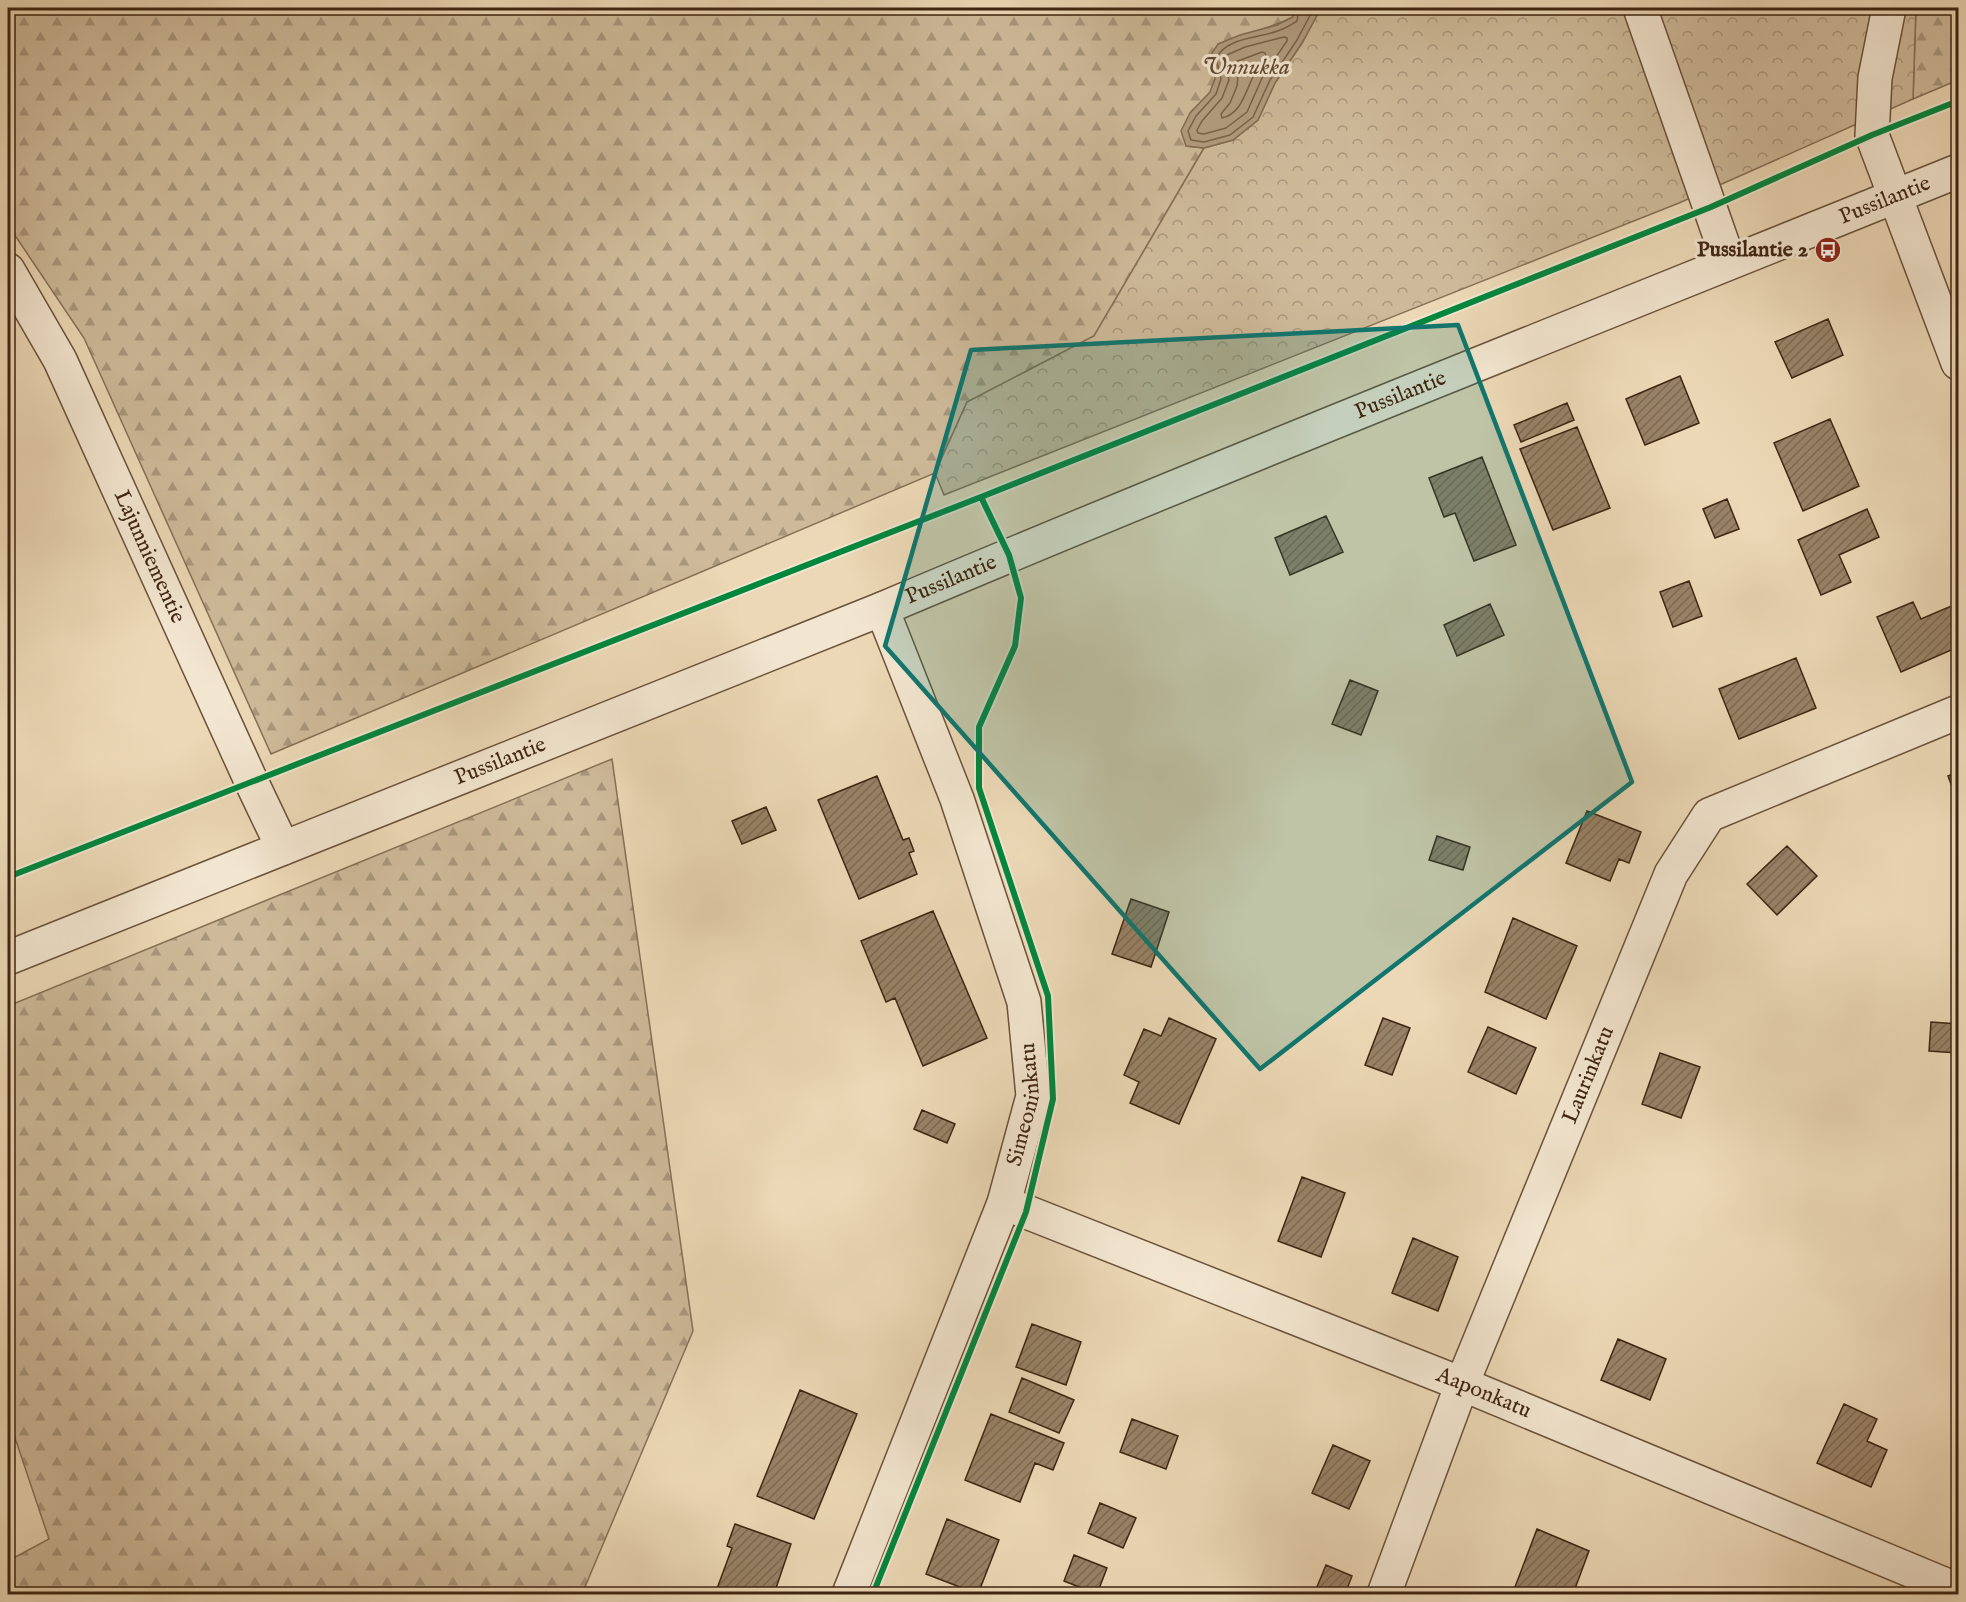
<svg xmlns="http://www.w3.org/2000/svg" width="1966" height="1602" viewBox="0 0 1966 1602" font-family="'IM FELL English',serif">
  <defs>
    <pattern id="forest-firs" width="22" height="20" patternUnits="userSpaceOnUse" patternTransform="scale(1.5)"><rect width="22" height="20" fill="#ceba9a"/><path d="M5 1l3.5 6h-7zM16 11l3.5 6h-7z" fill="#a9977c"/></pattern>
    <pattern id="park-crowns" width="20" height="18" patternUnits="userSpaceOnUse" patternTransform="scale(1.5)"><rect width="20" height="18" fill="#ceba9a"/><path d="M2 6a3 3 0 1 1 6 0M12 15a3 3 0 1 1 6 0" fill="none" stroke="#a9977c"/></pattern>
    <pattern id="building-hatch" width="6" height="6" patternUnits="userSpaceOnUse" patternTransform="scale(1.5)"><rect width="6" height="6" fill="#988267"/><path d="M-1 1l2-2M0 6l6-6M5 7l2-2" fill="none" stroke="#7d6a53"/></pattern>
  </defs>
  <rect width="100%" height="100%" fill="#ecd8b6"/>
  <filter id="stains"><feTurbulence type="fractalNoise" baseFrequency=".00333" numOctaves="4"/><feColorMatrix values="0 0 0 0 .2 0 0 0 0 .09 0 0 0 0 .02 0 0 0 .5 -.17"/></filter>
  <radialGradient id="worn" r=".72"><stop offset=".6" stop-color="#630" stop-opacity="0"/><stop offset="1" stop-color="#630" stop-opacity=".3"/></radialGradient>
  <path fill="url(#forest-firs)" stroke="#867056" stroke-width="1.5" d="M8 8H1294L1293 17C1269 29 1243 34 1218 44L1215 79 1210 93 1190 113 1186 146 1204 148 1094 336 967 402 935 473 271 754 84 338 8 225Z
    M1916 8H1958V80L1913 99Z
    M612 759 693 1331 582 1594H8V1561L49 1539 8 1417V1006Z"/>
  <path fill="url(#park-crowns)" stroke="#867056" stroke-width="1.5" d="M1321 8H1916L1913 99 1679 203 944 495 935 473 967 402 1094 336 1204 148 1233 140 1258 120 1275 83 1302 43Z"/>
  <path fill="#b19b7e" stroke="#836c52" stroke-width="1.5" d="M1294 8H1321L1302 43 1275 83 1258 120 1233 140 1204 148 1186 146 1181 131 1190 113 1210 92 1215 79 1210 56 1218 44 1240 35 1277 25 1293 17Z"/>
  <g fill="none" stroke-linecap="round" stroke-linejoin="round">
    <path stroke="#786048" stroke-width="1.5" d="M1299 8 1297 21C1292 24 1286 28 1280 30 1260 39 1228 36 1216 58L1221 79 1216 94 1196 116 1188 131 1191 140 1204 142 1230 135 1253 117 1270 80 1297 40 1314 8
      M1284 37 1287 38V41L1263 76 1247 112 1226 128 1204 134 1198 133 1197 130 1202 121 1222 98 1229 80 1225 60 1227 55 1245 47Z
      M1262 52 1265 53 1266 56C1262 62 1258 67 1255 73 1246 89 1242 114 1222 118L1221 114 1230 103 1237 86 1238 76 1235 62Z"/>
  </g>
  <path fill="url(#building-hatch)" stroke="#3e2511" stroke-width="1.5" d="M1828 319 1843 355 1792 378 1775 342Z
    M1680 376 1699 423 1645 445 1626 399Z
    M1567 403 1574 420 1521 442 1514 425Z
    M1830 419 1859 486 1803 511 1774 443Z
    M1577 427 1610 508 1553 530 1520 449Z
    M1482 457 1516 545 1474 561 1455 513 1444 517 1429 478Z
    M1727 499 1739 529 1715 538 1703 509Z
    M1867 509 1879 537 1839 555 1851 582 1821 595 1798 540Z
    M1326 516 1343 552 1290 575 1275 538Z
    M1689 581 1702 616 1673 627 1660 592Z
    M1913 602 1921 619 1956 604 1958 610V647L1901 672 1877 617Z
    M1490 604 1504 635 1457 656 1444 625Z
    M1796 658 1816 708 1739 739 1719 689Z
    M1350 680 1378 691 1361 735 1332 724Z
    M1958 772V803L1948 776Z
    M877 776 903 840 909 838 914 851 909 853 917 874 859 899 818 800Z
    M766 807 776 830 742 844 732 821Z
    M1587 811 1641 832 1629 863 1619 859 1610 881 1566 863Z
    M1437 836 1470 847 1463 870 1429 860Z
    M1787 846 1817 876 1777 915 1747 884Z
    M1131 899 1169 912 1151 967 1112 954Z
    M933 911 987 1038 923 1066 895 998 886 1002 861 941Z
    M1513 918 1577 946 1546 1019 1485 992Z
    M1169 1018 1216 1039 1179 1124 1130 1103 1139 1082 1124 1075 1144 1029 1161 1036Z
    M1383 1018 1410 1028 1392 1075 1365 1065Z
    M1931 1022 1958 1024V1053L1929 1051Z
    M1488 1027 1536 1048 1516 1094 1468 1072Z
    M1660 1053 1700 1067 1681 1118 1642 1104Z
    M922 1110 955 1124 947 1143 914 1129Z
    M1302 1177 1345 1193 1321 1257 1278 1241Z
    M1413 1238 1458 1257 1438 1311 1392 1293Z
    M1032 1324 1081 1342 1066 1385 1016 1367Z
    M1618 1339 1666 1359 1650 1400 1601 1380Z
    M1022 1378 1074 1400 1059 1433 1009 1412Z
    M800 1390 857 1414 814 1519 757 1496Z
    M1844 1404 1877 1419 1867 1441 1887 1450 1871 1487 1817 1463Z
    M991 1414 1064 1443 1053 1470 1035 1463 1020 1502 965 1480Z
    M1132 1419 1178 1436 1166 1469 1120 1452Z
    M1333 1445 1370 1461 1349 1509 1312 1493Z
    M1100 1503 1136 1518 1123 1548 1088 1533Z
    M947 1519 999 1540 978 1594 926 1574Z
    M735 1524 791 1544 774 1594H715L732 1548 727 1546Z
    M1537 1529 1589 1551 1573 1594H1535L1515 1587Z
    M1074 1555 1107 1568 1097 1594 1064 1581Z
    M1326 1565 1352 1576 1345 1594H1314Z"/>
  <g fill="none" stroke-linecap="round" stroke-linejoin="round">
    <g stroke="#6a523a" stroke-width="36">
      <g id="minor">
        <path d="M1640 8 1729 262"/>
        <path d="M1889 8 1875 78 1872 135 1958 363"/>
        <path id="s1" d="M8 270 60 360 252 783 283 848"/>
        <path id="s2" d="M8 958 882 609C1239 458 1599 316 1958 171"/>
        <path id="s3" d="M1004 1203 1462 1384 1958 1590"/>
        <path id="s4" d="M849 1594 1004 1203 1033 1096 1024 1002 957 799 882 609"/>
        <path id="s5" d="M1384 1594 1462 1384 1671 874 1709 815 1958 712"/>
      </g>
    </g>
    <use href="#minor" stroke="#f3e6d0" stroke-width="33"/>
    <g stroke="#f3e6d0" stroke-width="10">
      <path id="cycleway" d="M8 877 981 497 1711 207 1872 135 1958 101
        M873 1594 1026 1212 1053 1099 1048 996 979 788V727L1015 646 1021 598 1009 555 981 497"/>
    </g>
    <use href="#cycleway" stroke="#00873e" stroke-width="6"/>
  </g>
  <path fill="#0f766e" fill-opacity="0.2" stroke="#0f766e" stroke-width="4.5" stroke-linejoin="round" d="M1458 325 1632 782 1260 1069 885 646 971 350Z"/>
  <defs>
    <g id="bus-disc" transform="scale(1.35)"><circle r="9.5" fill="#8f2418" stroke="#f3e6d0"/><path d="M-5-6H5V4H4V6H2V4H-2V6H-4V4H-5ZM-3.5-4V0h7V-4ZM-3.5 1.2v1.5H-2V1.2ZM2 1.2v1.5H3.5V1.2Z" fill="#fff"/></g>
  </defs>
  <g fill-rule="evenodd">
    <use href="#bus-disc" x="1828" y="250"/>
  </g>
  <g text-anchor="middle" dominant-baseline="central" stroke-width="6" stroke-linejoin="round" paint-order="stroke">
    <g font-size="22" fill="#3e2511" stroke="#f3e6d0">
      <text stroke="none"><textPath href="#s2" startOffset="2024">Pussilantie</textPath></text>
      <text stroke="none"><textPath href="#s2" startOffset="1502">Pussilantie</textPath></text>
      <text stroke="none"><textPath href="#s1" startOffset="320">Lajunniementie</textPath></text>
      <text stroke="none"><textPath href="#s2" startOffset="1016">Pussilantie</textPath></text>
      <text stroke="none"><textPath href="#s2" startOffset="530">Pussilantie</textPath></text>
      <text stroke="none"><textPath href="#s5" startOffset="558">Laurinkatu</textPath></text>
      <text stroke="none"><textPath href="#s4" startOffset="522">Simeoninkatu</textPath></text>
      <text stroke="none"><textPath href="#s3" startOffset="516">Aaponkatu</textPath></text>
    </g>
    <g font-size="22" font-weight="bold" fill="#3e2511" stroke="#f3e6d0" text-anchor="end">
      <text x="1808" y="250">Pussilantie 2</text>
    </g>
    <g font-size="24" font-style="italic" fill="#604832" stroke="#f3e6d0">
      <text x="1246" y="67">Unnukka</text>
    </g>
  </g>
  <rect width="1966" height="1602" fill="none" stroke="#ecd8b6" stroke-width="30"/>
  <rect x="9" y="9" width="1948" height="1584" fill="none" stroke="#3e2511" stroke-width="3"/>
  <rect x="15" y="15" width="1936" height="1572" fill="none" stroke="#3e2511" stroke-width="1.5"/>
  <rect width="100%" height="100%" filter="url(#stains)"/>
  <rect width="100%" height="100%" fill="url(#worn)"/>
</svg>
